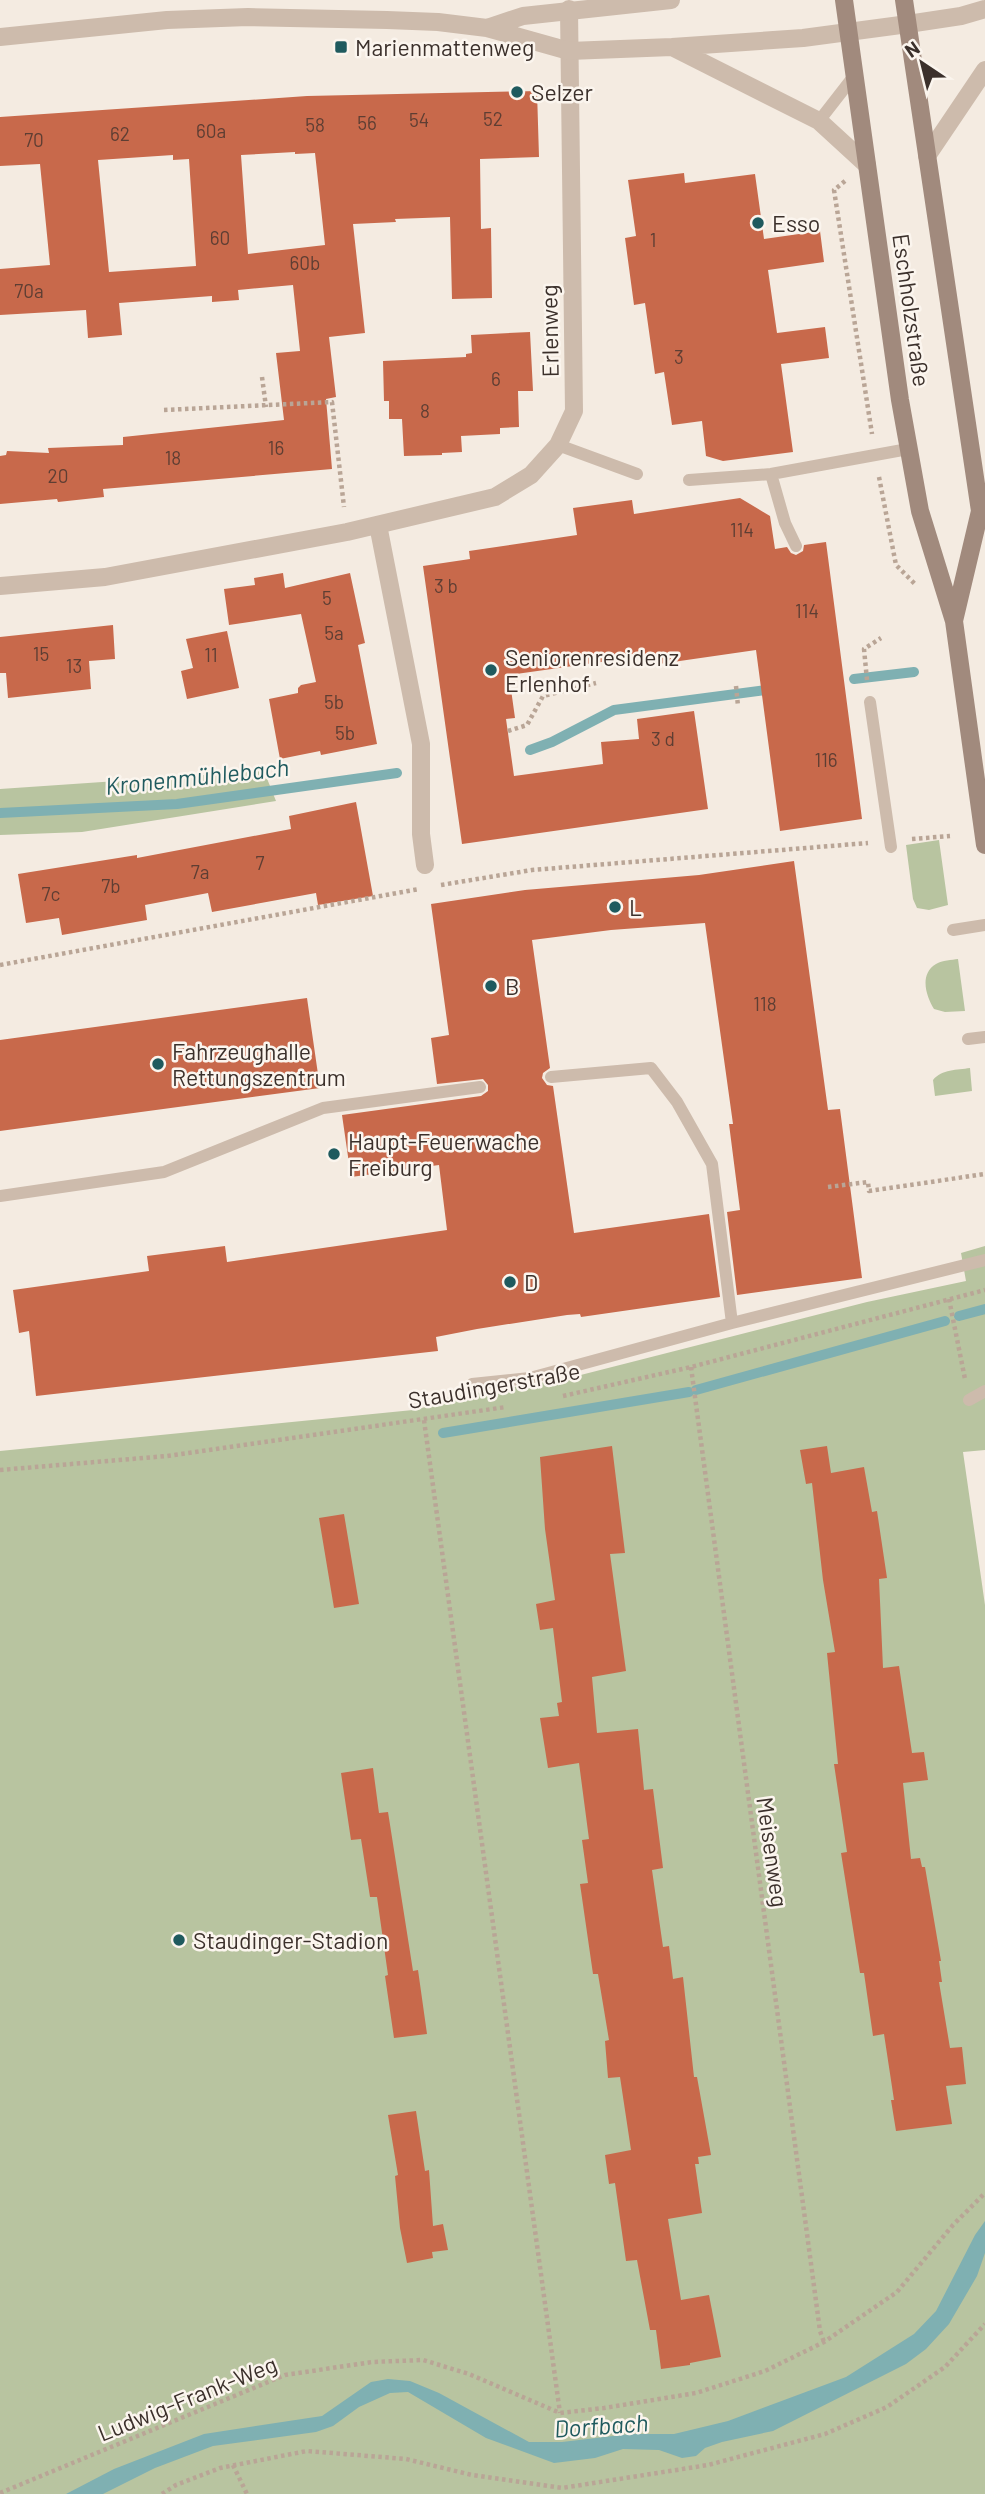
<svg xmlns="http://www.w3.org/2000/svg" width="985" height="2494" viewBox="0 0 985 2494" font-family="Barlow,sans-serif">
  <rect width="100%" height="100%" fill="#f4ebe1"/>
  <path fill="#b8c4a0" d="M264 771 276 801 82 832 0 835V789Z
    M939 840 948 905 929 910 917 908 913 899 906 845Z
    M958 959 965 1011 945 1012 934 1009C926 996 919 974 936 964 942 960 952 960 958 959Z
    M970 1068 972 1091 935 1096 933 1080C942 1069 957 1070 970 1068Z
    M985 1246V1450L963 1452 985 1605V2494H0V1451L413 1410 438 1404 445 1398 565 1379 867 1302 966 1281 961 1253Z"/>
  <path fill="#7fb0b2" d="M985 2221V2253L977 2276 949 2324 926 2349 906 2364 773 2431 722 2442 705 2448 696 2456 682 2458 659 2450 623 2449 595 2458 554 2463 486 2438 408 2392 390 2393 359 2407 333 2426 316 2432 213 2446 155 2468 103 2494H66L114 2469 204 2434 322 2416 371 2382 388 2379 410 2381 439 2393 529 2442H562L630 2434H674L728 2421 846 2377 914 2334 936 2311 975 2235Z"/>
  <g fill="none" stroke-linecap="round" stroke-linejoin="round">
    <path stroke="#7fb0b2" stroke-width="10" d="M854 679 914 672
      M530 750 552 742 614 710 774 689
      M0 813 177 804 397 773
      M959 1316 985 1309
      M696 1390 945 1321
      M443 1433 689 1392"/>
  </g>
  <path fill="#c8694b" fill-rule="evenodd" d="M537 91 539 157 480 159 481 229 491 228 492 298 452 299 450 217 395 219 396 222 353 224 365 333 329 337 336 397 326 399 332 469 103 489 104 497 58 502 57 499 0 504V456L6 455 7 451 49 453 48 448 123 445V437L284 420 276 353 300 351 293 285 238 290 239 300 212 302V296L119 303 122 335 88 338 86 310 0 315V269L50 265 40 164 0 166V117L307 96ZM295 152V154L315 153 325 245 248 254 241 155ZM173 155V160L189 159 196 266 109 272 98 160Z
    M684 173 685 183 755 174 764 239 820 231 824 262 768 270 777 333 825 327 829 358 781 364 793 452 723 461 706 456 702 421 672 425 664 372 655 374 645 303 634 305 625 238 636 236 628 180Z
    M530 332 533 391H518L519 427 500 428V434L461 436 462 452 442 453V455L404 456 402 419H389V401H384L383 361 466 357V354L472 353 471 335Z
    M740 498 770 516 775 549 787 547 791 553 796 555 803 551 804 545 826 542 862 819 780 831 756 650 652 665 651 655 509 675 515 718 506 719 514 776 603 764 601 742 639 739 637 719 694 711 708 809 462 844 423 566 470 559 469 551 577 535 573 508 632 500 634 514Z
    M283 573 285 588 350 573 365 643 358 645 377 744 321 755 320 751 280 759 269 699 298 693V688L301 685 316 682 301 614 229 625 224 589 255 585 254 578Z
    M113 625 115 659 89 661 91 689 8 698 6 673H0V637Z
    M227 631 239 688 187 699 181 671 193 668 186 639Z
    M356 802 373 896 318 905 316 893 212 912 208 893 145 905 147 920 62 935 59 918 26 923 18 874 137 855V858L291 829 289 816Z
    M794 861 828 1110 840 1109 862 1278 737 1295 727 1212 740 1210 729 1124H733L705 923 611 930 532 940 550 1068 543 1073 542 1078 547 1085 553 1086 574 1233 709 1214 720 1297 581 1317 580 1314 567 1315 477 1329 436 1337 438 1351 36 1396 29 1331 19 1333 13 1290 149 1271 147 1256 225 1246 227 1262 447 1230 439 1165 351 1177 342 1115 481 1096 488 1091V1085L483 1079 437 1084 431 1038 449 1035 431 904 525 890 699 875Z
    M307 998 320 1088 0 1131V1040Z
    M612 1446 625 1553 610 1554 626 1671 592 1677 597 1733 638 1729 644 1790 653 1789 663 1868 652 1870 663 1947 669 1946 673 1979 683 1977 694 2077H697L711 2155 698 2157 699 2164H695L702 2213 668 2219 681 2300 709 2295 721 2357 690 2363V2365L661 2369 656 2330H650L637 2260 626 2261 615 2183 609 2184 605 2155 631 2150 620 2077 608 2078 605 2041 609 2040 598 1974H593L580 1884 588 1883 582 1840 589 1839 579 1763 548 1768 540 1718 559 1716 557 1703 562 1702 553 1628 540 1630 536 1604 555 1600 545 1529 540 1457Z
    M827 1446 831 1473 864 1467 872 1512 877 1511 887 1578 879 1579 883 1668 899 1666 912 1753 924 1752 928 1780 903 1783 911 1859 920 1858 922 1867H925L941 1961H939L942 1982H939L950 2048 962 2047 966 2084 946 2086 952 2124 896 2131 891 2100H894L884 2034 873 2036 864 1973H860L841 1853 847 1852 834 1764H838L827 1653 835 1652 823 1580 812 1483 806 1484 800 1450Z
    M344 1514 359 1604 334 1608 319 1518Z
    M373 1768 379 1813 388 1812 413 1971 418 1970 427 2034 394 2038 385 1976 388 1975 377 1897H370L361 1839 351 1840 341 1773Z
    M416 2111 425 2171 429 2170 433 2226 443 2224 448 2250 432 2252 433 2258 407 2263 400 2228 395 2176 398 2175 388 2115Z"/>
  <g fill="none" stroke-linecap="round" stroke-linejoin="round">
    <path stroke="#b9a596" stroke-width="4.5" stroke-dasharray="3.5 3.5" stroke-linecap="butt" d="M845 181 834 190 872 434
      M262 377 266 407
      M164 410 332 402 344 507
      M879 477 896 565 915 584
      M867 680 864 649 881 638
      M736 686 738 706
      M508 731 527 725 543 696 596 683
      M912 839 950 836
      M441 885 532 870 868 843
      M0 965 419 889
      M828 1187 868 1182 869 1191 985 1174
      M949 1299 965 1379
      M691 1367 820 2331 824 2342
      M563 1396 691 1367 985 1290
      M424 1420 560 2413
      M0 1470 167 1456 506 1407
      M233 2465 247 2494
      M0 2493 285 2375 372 2362 423 2360 469 2374 560 2413 604 2408 696 2393 765 2371 824 2342 897 2292 953 2225 985 2193
      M162 2494 176 2485 220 2468 307 2451 406 2459 472 2475 562 2488 708 2465 825 2434 887 2407 945 2367 985 2324"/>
    <path stroke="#cdbbac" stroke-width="12" d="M819 121 854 76
      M558 445 637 474
      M771 474 785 523 796 546
      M689 480 771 474 908 449
      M870 702 891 847
      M953 930 985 925
      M968 1039 985 1037
      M551 1077 651 1068 677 1102 712 1164 732 1323
      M0 1196 164 1172 323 1108 480 1087
      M472 1384 530 1378 732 1323 985 1260
      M969 1400 985 1391"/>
    <path stroke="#cdbbac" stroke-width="18" d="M908 24 961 16 985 9
      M927 156 985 70
      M378 525 421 744V834L425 865
      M0 586 105 577 347 532 495 497 531 475 558 445 574 411 569 9"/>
    <path stroke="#cdbbac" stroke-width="18" d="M487 28 523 16 671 0
      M0 37 167 20 248 17 387 20 438 22 487 28 569 51 672 47 803 38 908 24
      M672 47 819 121 867 165"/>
    <path stroke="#a18a7d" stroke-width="18" d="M844 0 900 400 920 511 954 621 985 845
      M904 0 980 511 954 621"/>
  </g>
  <g fill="#1f5a5e" stroke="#fbf5ee" stroke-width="2.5">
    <rect x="334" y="40" width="14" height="14" rx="3.5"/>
    <circle cx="517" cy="92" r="7"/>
    <circle cx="758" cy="223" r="7"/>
    <circle cx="491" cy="670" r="7"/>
    <circle cx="615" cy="907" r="7"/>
    <circle cx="491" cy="986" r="7"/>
    <circle cx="158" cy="1064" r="7"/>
    <circle cx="334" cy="1154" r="7"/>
    <circle cx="510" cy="1282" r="7"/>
    <circle cx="179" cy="1940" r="7"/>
  </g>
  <g text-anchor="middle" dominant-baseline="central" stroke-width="5" stroke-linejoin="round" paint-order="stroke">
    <g font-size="19" fill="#5e3e33">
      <text x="493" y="118">52</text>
      <text x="419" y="119">54</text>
      <text x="367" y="122">56</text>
      <text x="315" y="124">58</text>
      <text x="211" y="130">60a</text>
      <text x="120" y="133">62</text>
      <text x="34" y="139">70</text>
      <text x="220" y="237">60</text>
      <text x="653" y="239">1</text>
      <text x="305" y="262">60b</text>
      <text x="29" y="290">70a</text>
      <text x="679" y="356">3</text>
      <text x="496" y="378">6</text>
      <text x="425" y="410">8</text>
      <text x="276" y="447">16</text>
      <text x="173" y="457">18</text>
      <text x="58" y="475">20</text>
      <text x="742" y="529">114</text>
      <text x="446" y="585">3 b</text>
      <text x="327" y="597">5</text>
      <text x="807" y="610">114</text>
      <text x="334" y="632">5a</text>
      <text x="41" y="653">15</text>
      <text x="211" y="654">11</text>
      <text x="74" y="665">13</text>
      <text x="334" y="701">5b</text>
      <text x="345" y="732">5b</text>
      <text x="663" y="738">3 d</text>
      <text x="826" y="759">116</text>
      <text x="260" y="862">7</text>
      <text x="200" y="871">7a</text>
      <text x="111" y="885">7b</text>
      <text x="51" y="893">7c</text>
      <text x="765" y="1003">118</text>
    </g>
    <g font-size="23" fill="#3b302b" stroke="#fbf5ee" text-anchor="start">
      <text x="355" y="47">Marienmattenweg</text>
      <text x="531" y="92">Selzer</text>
      <text x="772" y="223">Esso</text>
      <text x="505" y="657">Seniorenresidenz<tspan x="505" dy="26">Erlenhof</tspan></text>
      <text x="629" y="907">L</text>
      <text x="505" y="986">B</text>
      <text x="172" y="1051">Fahrzeughalle<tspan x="172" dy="26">Rettungszentrum</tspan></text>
      <text x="348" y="1141">Haupt-Feuerwache<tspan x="348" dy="26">Freiburg</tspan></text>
      <text x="524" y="1282">D</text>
      <text x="193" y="1940">Staudinger-Stadion</text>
    </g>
    <g font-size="23" fill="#3b302b" stroke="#fbf5ee">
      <text transform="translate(912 310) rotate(82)">Eschholzstraße</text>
      <text transform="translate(549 331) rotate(-91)">Erlenweg</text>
      <text transform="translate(494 1385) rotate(-10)">Staudingerstraße</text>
      <text transform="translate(773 1852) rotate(82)">Meisenweg</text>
      <text transform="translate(187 2398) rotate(-22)">Ludwig-Frank-Weg</text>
    </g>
    <g font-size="24" font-style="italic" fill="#1f5a5e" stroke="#fbf5ee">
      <text transform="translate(197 776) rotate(-6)">Kronenmühlebach</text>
      <text transform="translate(601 2425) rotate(-4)">Dorfbach</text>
    </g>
  </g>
  <g transform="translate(922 63) rotate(325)" stroke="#fbf5ee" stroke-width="5" paint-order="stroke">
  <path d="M0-5L12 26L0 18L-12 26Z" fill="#3b302b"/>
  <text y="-10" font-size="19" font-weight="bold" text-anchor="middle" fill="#3b302b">N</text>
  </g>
</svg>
